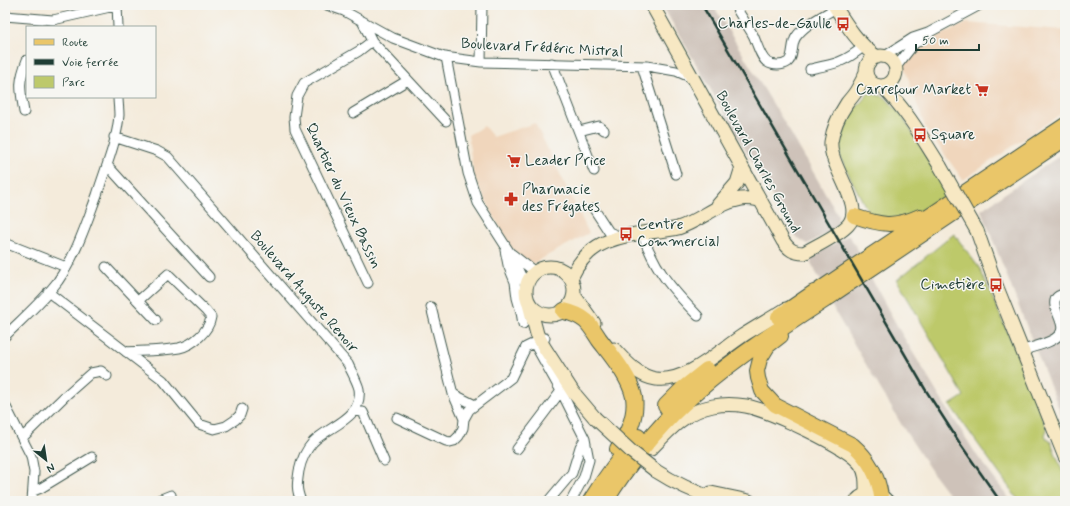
<svg xmlns="http://www.w3.org/2000/svg" width="1070" height="506" viewBox="0 0 1070 506" font-family="Mynerve,sans-serif">
  <rect width="100%" height="100%" fill="#f6f6f2"/>
  <filter id="ink" filterUnits="userSpaceOnUse"><feTurbulence type="fractalNoise" baseFrequency=".025" numOctaves="2"/><feDisplacementMap in="SourceGraphic" scale="8" xChannelSelector="R" yChannelSelector="G"/><feConvolveMatrix kernelMatrix="1 2 1 2 8 2 1 2 1" color-interpolation-filters="sRGB"/></filter>
  <filter id="wash" filterUnits="userSpaceOnUse"><feTurbulence type="fractalNoise" baseFrequency=".012" numOctaves="4" result="noise"/><feDisplacementMap in="SourceGraphic" scale="16" xChannelSelector="R" yChannelSelector="G"/><feGaussianBlur stdDeviation="0.9" result="paint"/><feColorMatrix in="noise" values="0 0 0 0 0 0 0 0 0 0 0 0 0 0 0 0 0 1.4 0 .05"/><feComposite in="paint" operator="in"/></filter>
  <g filter="url(#wash)">
    <rect width="100%" height="100%" fill="#f4ebdb"/>
    <path fill="#f0d6bc" d="M967 23 1065 30V111L963 180 925 127 903 63 928 41Z
      M535 123 589 233 528 266 510 247 474 178 468 135 484 126 493 137Z"/>
    <path fill="#cec2b9" d="M662 5H713L790 132 838 215 837 227 808 244 795 236Z
      M1065 152V424L981 210Z
      M849 235 861 255 821 281 811 264 812 257Z
      M871 278 900 331 939 396 978 457 1011 501H954L932 472 904 429 831 305Z"/>
    <path fill="#bdc96b" stroke="#6e8350" d="M869 93 885 97 902 116 949 191 930 208 908 218H875L866 208 841 159 839 148 849 116Z
      M954 234 980 269 1030 384 1047 430 1045 435 1047 439 1051 442 1065 478V501H1019L950 405 964 396 897 280Z"/>
  </g>
  <g filter="url(#ink)">
    <g fill="none" stroke-linecap="round" stroke-linejoin="round">
      <g stroke="#3f574d" stroke-width="11">
        <path id="street" d="M117 5 118 27
          M327 5 344 11 393 38 444 57 481 62 647 66 676 71 694 79
          M737 9C742 18 748 26 753 35 757 43 760 57 767 62 773 66 782 66 788 62 794 57 791 44 796 37 805 24 823 16 836 8
          M5 16 53 20 119 5
          M362 21 372 41 446 121
          M885 56 913 38 928 33 980 5
          M446 57 468 173 478 203 510 253 526 286
          M481 62 482 5
          M552 63 594 171
          M642 66 676 174
          M896 67 914 44 921 39
          M810 69C835 64 843 63 863 47
          M24 112C20 88 18 83 27 60
          M353 113 408 80
          M579 131 599 126 604 130
          M114 137 157 151 168 157 348 364C351 371 357 381 359 389 363 419 330 425 313 442 306 450 301 461 299 471 297 484 296 489 301 501
          M107 165 209 277
          M594 209 609 232 616 235
          M642 233C655 270 671 288 698 316
          M5 243 66 267
          M505 250 508 265 515 282 517 298 521 312 523 324
          M512 254 535 272
          M106 267 138 301
          M368 283 295 129 294 117 297 96 304 83 359 51 372 41
          M48 292 163 380 199 424 214 429 226 426 235 420 240 415 242 409
          M431 307 453 394 464 419
          M5 336C23 318 43 301 58 281 76 255 86 224 97 195 105 169 117 142 119 115 119 109 118 103 118 97
          M534 343 561 391 585 439 589 460 584 477 571 501
          M1022 351C1033 346 1051 344 1059 335 1069 325 1048 306 1057 297 1059 295 1063 294 1065 293
          M126 352C143 351 162 351 179 348 193 345 209 331 211 317L206 311 168 274 138 301 156 320
          M453 394 475 405
          M5 405 31 456 34 472 32 501
          M353 411 363 412 384 461
          M397 418 446 441 450 442 454 441 459 436 463 428 464 419 469 410 511 378 526 347 545 338
          M22 438 65 396 91 373 101 371 107 376
          M517 449 561 391
          M33 491 41 488 92 457
          M156 501 171 495
          M551 501 550 499 572 473 580 447 585 439"/>
      </g>
      <g stroke="#3f574d" stroke-width="15">
        <path id="secondary" d="M652 5 783 241C789 250 794 253 804 253 817 245 838 236 848 225 866 206 829 168 831 142 833 128 839 115 847 103 851 98 855 94 858 88 861 83 864 77 866 72
          M834 5C846 24 858 44 877 57
          M866 71a15 15 0 1 1 30 0a15 15 0 1 1-30 0Z
          M882 86C906 109 923 139 940 166
          M718 205 737 183 742 167
          M977 231 996 285 1065 457
          M526 291a24 24 0 1 1 48 0a24 24 0 1 1-48 0Z
          M571 278C577 265 585 254 598 246 610 239 628 235 642 233 654 231 666 231 678 228 700 221 718 203 741 199 747 198 754 199 760 200
          M574 295 594 323
          M529 304 537 334 544 347 573 392 595 418
          M614 349C625 361 639 377 656 379 686 383 718 352 742 336 756 327 772 318 786 309
          M651 449C669 430 686 411 713 406 723 404 735 404 746 406 768 410 849 447 861 465 867 474 866 484 866 494
          M656 471C676 484 697 493 720 501
          M711 493 749 501
          M856 501C865 491 878 491 887 501"/>
      </g>
      <g stroke="#3f574d" stroke-width="16">
        <path id="primary" d="M854 216C881 225 893 228 920 216
          M814 293 1065 125
          M825 300 1065 139
          M781 336 768 346 760 359 757 371 758 378 762 391 775 405 853 445C869 459 878 475 881 496"/>
      </g>
      <g stroke="#3f574d" stroke-width="18">
        <path id="highway" d="M564 311C573 313 579 315 586 321 591 326 595 333 599 339 611 355 630 377 634 397 637 416 628 434 618 449
          M779 317 814 293
          M666 406 683 389 707 370
          M591 501C605 478 621 457 638 437
          M605 501C627 466 653 432 683 404 728 361 782 328 833 294"/>
      </g>
      <use href="#street" stroke="#fff" stroke-width="9"/>
      <use href="#secondary" stroke="#f7e8c3" stroke-width="13"/>
      <use href="#primary" stroke="#eac669" stroke-width="14"/>
      <use href="#highway" stroke="#eac669" stroke-width="16"/>
      <path stroke="#1f3d34" stroke-width="2.5" d="M702 5 925 389 961 445 1000 501"/>
      <g stroke="#3f574d" stroke-width="15" stroke-linecap="butt">
        <path id="secondary-bridge" d="M940 166 977 231
          M595 418 633 453 656 471"/>
      </g>
      <use href="#secondary-bridge" stroke="#f7e8c3" stroke-width="13"/>
    </g>
  </g>
  <defs>
    <g id="bus-bare" transform="scale(1.08)"><path d="M-5-6H5V4H4V6H2V4H-2V6H-4V4H-5ZM-3.5-4V0h7V-4ZM-3.5 1.2v1.5H-2V1.2ZM2 1.2v1.5H3.5V1.2Z" fill="#c8321e" stroke="#f6f6f2" stroke-width="2.5" paint-order="stroke"/></g>
    <g id="supermarket-bare" transform="scale(1.08)"><path d="M-6-5.5h2.5l.6 2H6L4.5 2H-2.5L-4.4-4H-6ZM-1.5 3.2a1.3 1.3 0 1 0 .1 0ZM3 3.2a1.3 1.3 0 1 0 .1 0Z" fill="#c8321e" stroke="#f6f6f2" stroke-width="2.5" paint-order="stroke"/></g>
    <g id="pharmacy-bare" transform="scale(1.08)"><path d="M-2-6h4v4h4v4h-4v4h-4v-4h-4v-4h4Z" fill="#c8321e" stroke="#f6f6f2" stroke-width="2.5" paint-order="stroke"/></g>
  </defs>
  <g fill-rule="evenodd">
    <use href="#bus-bare" x="843" y="24"/>
    <use href="#supermarket-bare" x="982" y="90"/>
    <use href="#bus-bare" x="920" y="135"/>
    <use href="#supermarket-bare" x="514" y="161"/>
    <use href="#pharmacy-bare" x="511" y="199"/>
    <use href="#bus-bare" x="626" y="234"/>
    <use href="#bus-bare" x="996" y="285"/>
  </g>
  <g text-anchor="middle" dominant-baseline="central" stroke-width="3" stroke-linejoin="round" paint-order="stroke">
    <g font-size="15" fill="#1f3d34" stroke="#f6f6f2" text-anchor="start">
      <text x="832" y="24" text-anchor="end">Charles-de-Gaulle</text>
      <text x="971" y="90" text-anchor="end">Carrefour Market</text>
      <text x="931" y="135">Square</text>
      <text x="525" y="161">Leader Price</text>
      <text x="522" y="190">Pharmacie<tspan x="522" dy="17">des Frégates</tspan></text>
      <text x="637" y="225">Centre<tspan x="637" dy="17">Commercial</tspan></text>
      <text x="985" y="285" text-anchor="end">Cimetière</text>
    </g>
    <g font-size="15" fill="#1f3d34" stroke="#f6f6f2">
      <text transform="translate(542 48) rotate(3)">Boulevard Frédéric Mistral</text>
      <text transform="translate(758 162) rotate(61)">Boulevard Charles Ground</text>
      <text transform="translate(343 196) rotate(65)">Quartier du Vieux Bassin</text>
      <text transform="translate(304 292) rotate(49)">Boulevard Auguste Renoir</text>
    </g>
  </g>
  <rect width="1070" height="506" fill="none" stroke="#f6f6f2" stroke-width="20"/>
  <rect x="26" y="26" width="130" height="72" fill="#f6f6f2" stroke="#a0aca6"/>
  <rect x="34" y="39" width="20" height="6" fill="#eac669" stroke="#a0aca6"/>
  <text x="62" y="46" font-size="12" fill="#1f3d34">Route</text>
  <rect x="34" y="59" width="20" height="6" fill="#1f3d34" stroke="#a0aca6"/>
  <text x="62" y="66" font-size="12" fill="#1f3d34">Voie ferrée</text>
  <rect x="34" y="76" width="20" height="12" fill="#bdc96b" stroke="#a0aca6"/>
  <text x="62" y="86" font-size="12" fill="#1f3d34">Parc</text>
  <g transform="translate(46 460) rotate(150)" stroke="#f6f6f2" stroke-width="3" paint-order="stroke">
  <path d="M0-3L7 15L0 10L-7 15Z" fill="#1f3d34"/>
  <text y="-6" font-size="11" font-weight="bold" text-anchor="middle" fill="#1f3d34">N</text>
  </g>
  <path d="M916 44v6h63v-6" fill="none" stroke="#1f3d34" stroke-width="2"/>
  <text x="922" y="44" font-size="12" fill="#1f3d34" stroke="#f6f6f2" stroke-width="3" paint-order="stroke">50 m</text>
</svg>
